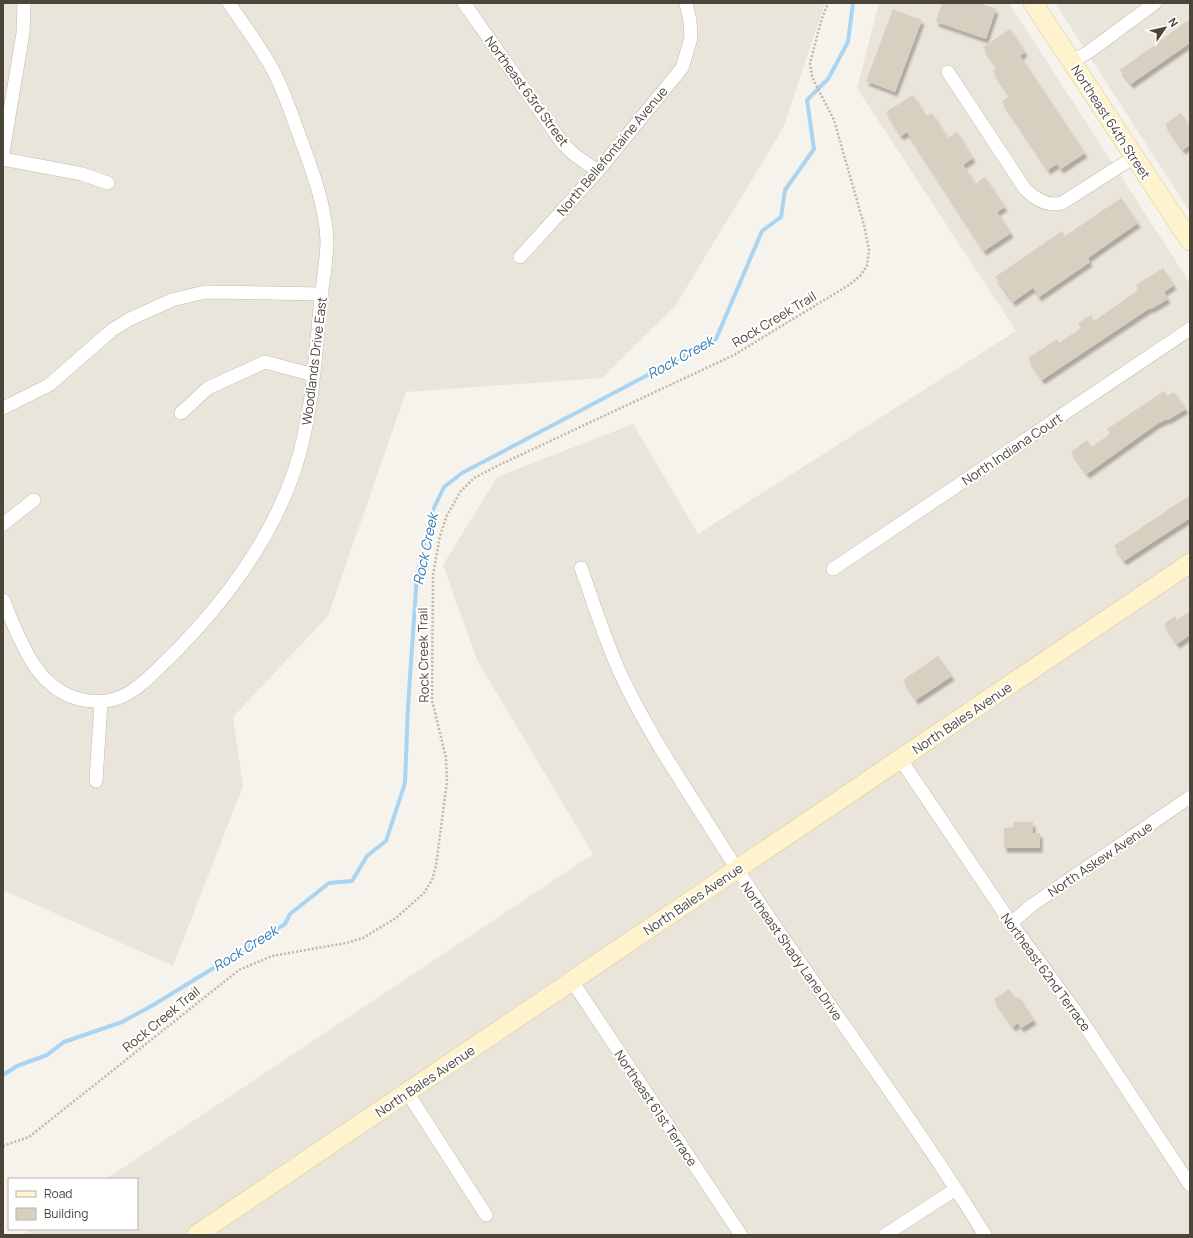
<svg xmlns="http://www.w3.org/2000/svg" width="1193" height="1238" viewBox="0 0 1193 1238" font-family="Manrope,sans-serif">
  <defs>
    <filter id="shadow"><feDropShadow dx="2.5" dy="4.5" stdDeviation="1" flood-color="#0004"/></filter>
  </defs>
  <rect width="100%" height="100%" fill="#f6f3ec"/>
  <path fill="#eae5da" d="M3 3H825L783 128 676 305 602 378 406 392 328 616 233 717 243 786 173 966 3 890Z
    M879 3H1009L1190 283V1235H22L31 1229H137V1179H106L593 854 477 660 443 565 497 477 633 424 698 534 1016 331 857 88Z
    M1055 3H1190V212Z"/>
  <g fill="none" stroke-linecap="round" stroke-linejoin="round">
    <path stroke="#a9d4f2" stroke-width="4" d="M3 1075 17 1066 47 1055 64 1042 122 1022 155 1004 285 924 290 914 329 883 352 881 367 856 386 841 405 783 408 706 417 575 432 512 444 487 462 473 716 339 762 231 781 217 785 190 814 149 807 100 828 79 848 42 853 3"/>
  </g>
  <path fill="#d8cfc1" filter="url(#shadow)" d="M942 3H980L996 9 986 39 936 22Z
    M893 9 922 20 895 92 866 81Z
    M1190 19V43L1131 84 1120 70Z
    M1010 29 1025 52 1020 56 1085 153 1061 169 1057 164 1048 170 1002 101 1010 96 993 71 997 68 983 47Z
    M913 95 926 116 932 113 948 138 957 132 973 158 963 165 969 174 975 184 985 177 1005 207 997 212 1011 233 984 251 907 132 901 136 886 112Z
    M1181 113 1190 127V145L1183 150 1165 124Z
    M1121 198 1138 223 1088 258 1090 262 1039 297 1033 288 1013 302 995 277 1062 231 1065 236Z
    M1163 268 1174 285 1164 292 1168 299 1151 309 1150 308 1042 380 1028 358 1057 339 1059 343 1081 328 1078 323 1091 315 1094 321 1138 290 1136 285Z
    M1164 391 1167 396 1174 392 1186 409 1168 420 1167 419 1157 424 1087 474 1071 452 1087 440 1092 447 1110 434 1107 429Z
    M1190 495V518L1124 561 1114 546Z
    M1190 611V635L1177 644 1164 624 1175 616 1177 620Z
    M938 656 952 676 916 700 903 680Z
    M1013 822H1033V833H1040V848H1004V828L1013 827Z
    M1009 989 1016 999 1019 997 1034 1020 1021 1028 1018 1023 1013 1027 994 999Z"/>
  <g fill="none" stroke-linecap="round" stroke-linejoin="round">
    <g stroke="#c2bbae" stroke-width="14">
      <path id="street" d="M464 3 563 144 576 156 598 171
        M1071 61 1087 53 1155 3
        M948 72 1025 189C1035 199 1047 207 1062 203L1134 157
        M3 152 23 33 24 3
        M3 159 82 174 108 183
        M520 257 598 171 682 68 691 38 690 21 686 3
        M3 408 49 385 112 330 130 319 172 300 205 292 322 294
        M181 413 208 388 265 362 314 375
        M3 524 34 500
        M581 568C594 604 605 640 621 675 644 724 673 769 702 814 791 958 896 1091 985 1235
        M833 569 1190 329
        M3 600C19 636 34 688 79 699 94 703 111 702 125 695 141 687 153 673 166 661 219 609 269 544 294 472 312 418 315 363 320 307 322 285 327 261 327 240 325 201 310 165 297 129 289 107 281 83 269 63 257 42 242 23 229 3
        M901 760 1011 923 1074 1009 1190 1185
        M96 781 101 702
        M1011 923 1032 905 1190 797
        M572 981 741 1235
        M407 1092 486 1215
        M885 1235 956 1189"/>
    </g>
    <g stroke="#d6c79b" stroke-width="20">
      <path id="secondary" d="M1033 3 1190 241
        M196 1235 1190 563"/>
    </g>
    <path stroke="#c4b79f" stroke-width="2.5" stroke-dasharray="2 2" stroke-linecap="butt" d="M3 1146 29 1137 239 970 272 956 346 943 363 938 396 918 424 893 432 880 436 866 447 781 446 758 432 700 433 575 440 536 447 515 461 491 474 478 499 465 734 355 849 285 860 276 867 266 869 250 864 225 834 120 812 77 810 63 821 21 828 3"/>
    <use href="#street" stroke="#fff" stroke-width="13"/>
    <use href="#secondary" stroke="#fff3cd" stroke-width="19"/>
  </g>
  <g text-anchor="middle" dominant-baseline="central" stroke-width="4" stroke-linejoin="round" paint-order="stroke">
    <g font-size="13" fill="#4b4439" stroke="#fff">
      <text transform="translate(527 91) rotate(54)">Northeast 63rd Street</text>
      <text transform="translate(1111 122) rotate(57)">Northeast 64th Street</text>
      <text transform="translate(612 151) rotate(-50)">North Bellefontaine Avenue</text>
      <text transform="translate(774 319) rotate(-31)">Rock Creek Trail</text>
      <text transform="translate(314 361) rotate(-83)">Woodlands Drive East</text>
      <text transform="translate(1012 449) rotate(-34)">North Indiana Court</text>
      <text transform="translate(423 655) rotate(-91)">Rock Creek Trail</text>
      <text transform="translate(962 718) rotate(-34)">North Bales Avenue</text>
      <text transform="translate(1100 859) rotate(-34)">North Askew Avenue</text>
      <text transform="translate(693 899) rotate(-34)">North Bales Avenue</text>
      <text transform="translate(792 951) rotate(55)">Northeast Shady Lane Drive</text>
      <text transform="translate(1046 972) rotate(54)">Northeast 62nd Terrace</text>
      <text transform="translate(161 1019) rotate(-39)">Rock Creek Trail</text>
      <text transform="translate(425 1081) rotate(-34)">North Bales Avenue</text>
      <text transform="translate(656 1108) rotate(56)">Northeast 61st Terrace</text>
    </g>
    <g font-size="14" font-style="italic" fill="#2e7ab2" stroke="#fff">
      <text transform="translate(680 357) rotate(-29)">Rock Creek</text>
      <text transform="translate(425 549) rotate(-78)">Rock Creek</text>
      <text transform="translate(245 948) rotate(-32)">Rock Creek</text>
    </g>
  </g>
  <rect width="1193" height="1238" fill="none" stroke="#4b4439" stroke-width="8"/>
  <rect x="8" y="1178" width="130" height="52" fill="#ffffff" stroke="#b7b4b0"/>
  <rect x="16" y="1191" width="20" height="6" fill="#fff3cd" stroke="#b7b4b0"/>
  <text x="44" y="1198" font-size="12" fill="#4b4439">Road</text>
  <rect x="16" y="1208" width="20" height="12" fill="#d8cfc1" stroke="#b7b4b0"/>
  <text x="44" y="1218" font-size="12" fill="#4b4439">Building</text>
  <g transform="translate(1165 28) rotate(56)" stroke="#ffffff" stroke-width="3" paint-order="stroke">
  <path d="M0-3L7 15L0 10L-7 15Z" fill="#4b4439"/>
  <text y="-6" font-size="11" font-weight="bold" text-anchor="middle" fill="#4b4439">N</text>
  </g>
</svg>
